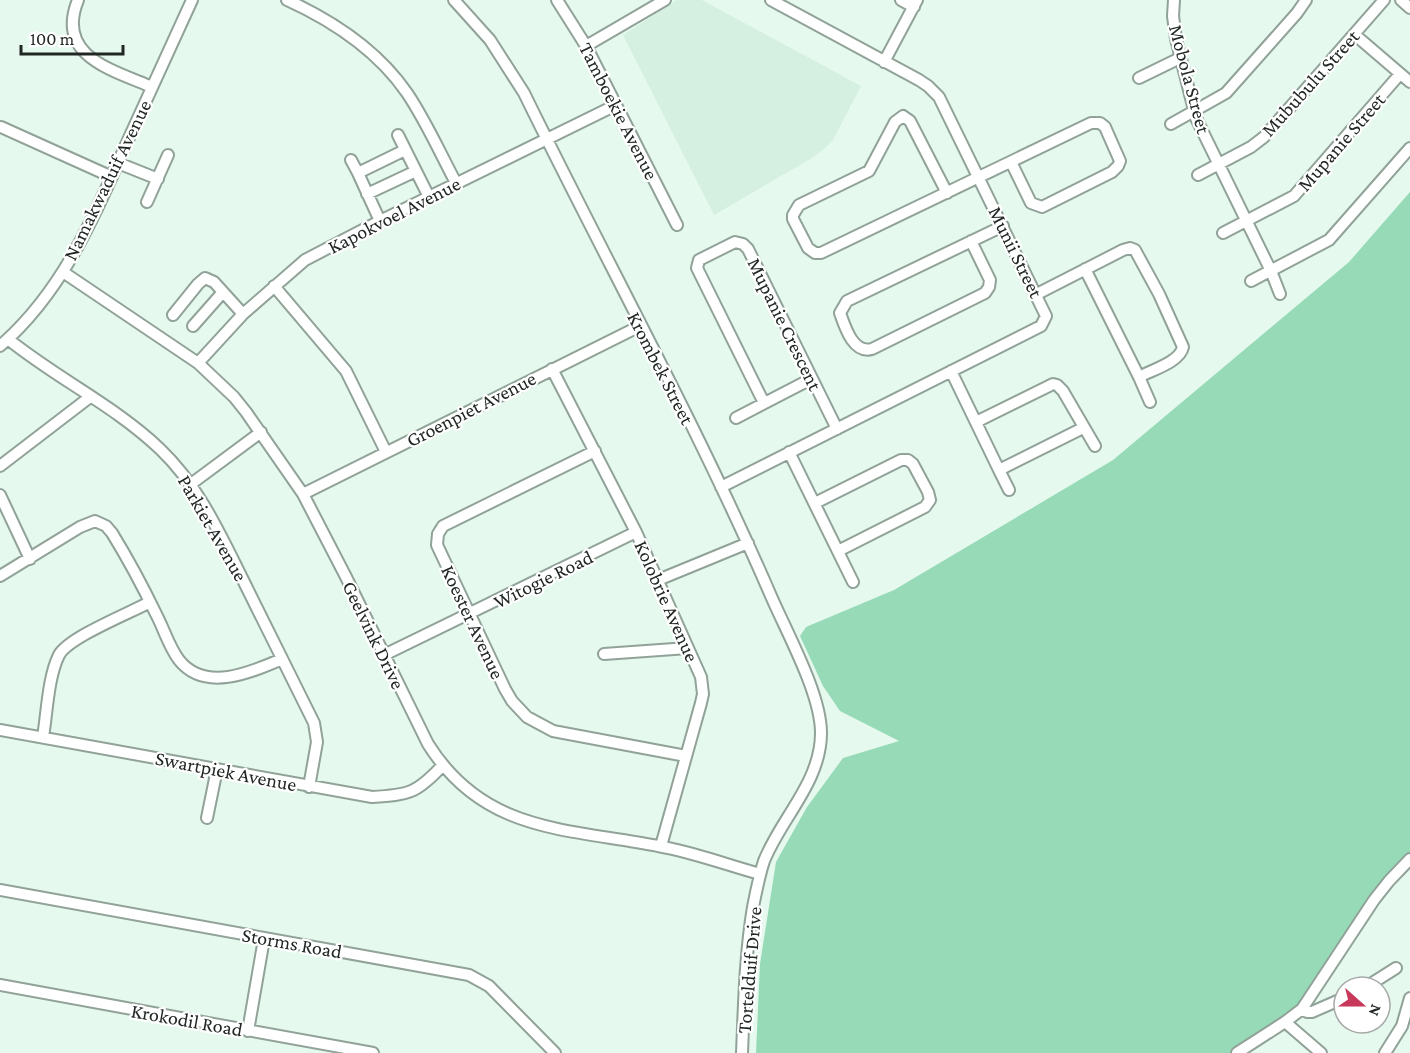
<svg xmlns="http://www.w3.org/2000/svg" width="1410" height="1053" viewBox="0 0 1410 1053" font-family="'Crimson Pro',serif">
  <rect width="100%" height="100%" fill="#e6f9ee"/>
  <path fill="#d5f0e0" d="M677 0H702L861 86 833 140 823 150 812 158 714 215 623 35Z"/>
  <path fill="#97dab7" d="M1410 192V852L1387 875 1289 1024 1235 1053H756L760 964 776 862 807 807 843 758 899 741 840 711 823 686 800 636 806 627 894 590 1113 460 1349 262Z"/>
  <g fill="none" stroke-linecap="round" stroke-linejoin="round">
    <g stroke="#91a298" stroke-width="14">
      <path id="minor" d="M78 0C55 56 112 70 152 87
        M287 0C333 21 378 51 407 93 426 121 440 153 456 183
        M454 0 490 40 524 93C606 261 697 425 771 596 787 633 821 694 821 733 821 782 781 818 764 861 759 876 756 892 753 907 745 955 744 1004 742 1053
        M557 0 586 46 677 225
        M901 0 914 7
        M1174 0 1173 16 1176 39 1196 118 1271 271 1280 294
        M1401 0 1410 8
        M1354 34 1410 82
        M586 46 665 0
        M884 62 917 0
        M1139 78 1180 58
        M1171 124 1226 93 1297 13 1306 0
        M1 127 112 177
        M398 135 429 197
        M351 160 358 173
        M118 163 158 179
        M1198 175 1251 147 1264 137 1384 0
        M947 193 910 121 903 116 895 122 869 171 799 205 793 215V219L808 248 815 253H821L1091 123H1100L1105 127 1120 161 1118 166 1112 172 1042 207 1031 203 1011 162
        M367 194 416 171
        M147 202 168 155
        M380 221 358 173 405 150
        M1223 233 1294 196 1400 74
        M971 241 990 280 989 287 985 293 872 349C853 354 845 327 840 313L847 301 1003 226
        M1085 269 1139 377 1150 402
        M63 272 198 363 234 397 246 412 303 494 346 577 428 744C484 833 566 828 658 846 693 852 727 865 760 874
        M1251 281 1329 240 1410 148
        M274 286 346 371 386 452
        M1037 294 1123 250 1130 248 1135 250 1159 294 1183 347C1180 362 1152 370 1139 377
        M173 315 198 284 205 278 214 282 243 314
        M193 326 223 292
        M8 339C56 378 115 406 160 449 199 486 221 536 245 584 268 630 291 677 314 723L317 742 309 787
        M0 346C64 291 96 212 129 138 150 92 171 46 192 0
        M198 363 243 314 305 260 380 221 616 105
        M552 369 636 532 701 677 703 694 701 703 661 846
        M951 371 999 470 1083 428
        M764 403 697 268 699 260 735 242 743 244 748 249 837 429
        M736 418 811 379
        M976 422 1053 384 1057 385 1063 391 1095 446
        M595 451 443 526 438 534 437 545 505 689 512 701 527 717 553 731 686 756
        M789 452 853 582
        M0 466 90 397
        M999 470 1009 490
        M191 484 261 432
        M721 487 1041 326 1046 316 939 97 928 86 919 80 771 0
        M303 494 640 326
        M0 495 30 559
        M815 503 901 460H908L913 464 928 492 930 500 925 507 838 551
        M0 576 80 527 95 521 106 526 112 533C128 559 143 587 156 614 164 629 169 647 179 660 205 693 252 672 282 659
        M658 580 748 543
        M604 654 688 648
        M384 655 636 532
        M0 730 372 797C409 795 417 793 442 766
        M43 737C47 713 48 677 59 655 69 637 130 613 150 602
        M207 818 217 769
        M0 890 469 975 489 986 555 1053
        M0 985 373 1053
        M1366 987 1396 968
        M1344 998 1312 1012H1307L1302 1009 1374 900 1389 881 1410 859
        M1285 1022 1321 1053
        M248 1031 264 939
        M1237 1053 1285 1022 1302 1009
        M1385 1053 1402 1026 1410 998"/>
    </g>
    <use href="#minor" stroke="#fff" stroke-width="10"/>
  </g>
  <g text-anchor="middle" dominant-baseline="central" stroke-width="4.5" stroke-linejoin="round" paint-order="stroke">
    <g font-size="20" fill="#212824" stroke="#fff">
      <text transform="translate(1190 79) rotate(75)">Mobola Street</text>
      <text transform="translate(1310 83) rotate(-48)">Mububulu Street</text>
      <text transform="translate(619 111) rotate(63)">Tamboekie Avenue</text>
      <text transform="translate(1341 142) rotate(-49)">Mupanie Street</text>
      <text transform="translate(107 180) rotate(-64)">Namakwaduif Avenue</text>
      <text transform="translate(394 215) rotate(-27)">Kapokvoel Avenue</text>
      <text transform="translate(1016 252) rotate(64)">Munii Street</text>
      <text transform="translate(785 324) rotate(64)">Mupanie Crescent</text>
      <text transform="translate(661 368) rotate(63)">Krombek Street</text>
      <text transform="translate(471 409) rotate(-27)">Groenpiet Avenue</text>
      <text transform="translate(213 528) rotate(60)">Parkiet Avenue</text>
      <text transform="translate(543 579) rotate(-26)">Witogie Road</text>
      <text transform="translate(667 601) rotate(66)">Kolobrie Avenue</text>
      <text transform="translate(473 622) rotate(65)">Koester Avenue</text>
      <text transform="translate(374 635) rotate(64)">Geelvink Drive</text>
      <text transform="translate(226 771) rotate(11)">Swartpiek Avenue</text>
      <text transform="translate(292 943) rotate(10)">Storms Road</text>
      <text transform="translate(749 970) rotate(-85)">Tortelduif Drive</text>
      <text transform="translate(187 1020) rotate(10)">Krokodil Road</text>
    </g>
  </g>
  <g transform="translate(1362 1005) rotate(111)"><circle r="28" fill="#ffffff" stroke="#a6a9a7" stroke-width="1.5"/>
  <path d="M0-4.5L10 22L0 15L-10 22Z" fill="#c7385b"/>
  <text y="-9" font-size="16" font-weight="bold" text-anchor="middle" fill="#212824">N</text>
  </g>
  <path d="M21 45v9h102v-9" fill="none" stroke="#212824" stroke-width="3"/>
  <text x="30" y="45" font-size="18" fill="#212824" stroke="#ffffff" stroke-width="4.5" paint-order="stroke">100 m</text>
</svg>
